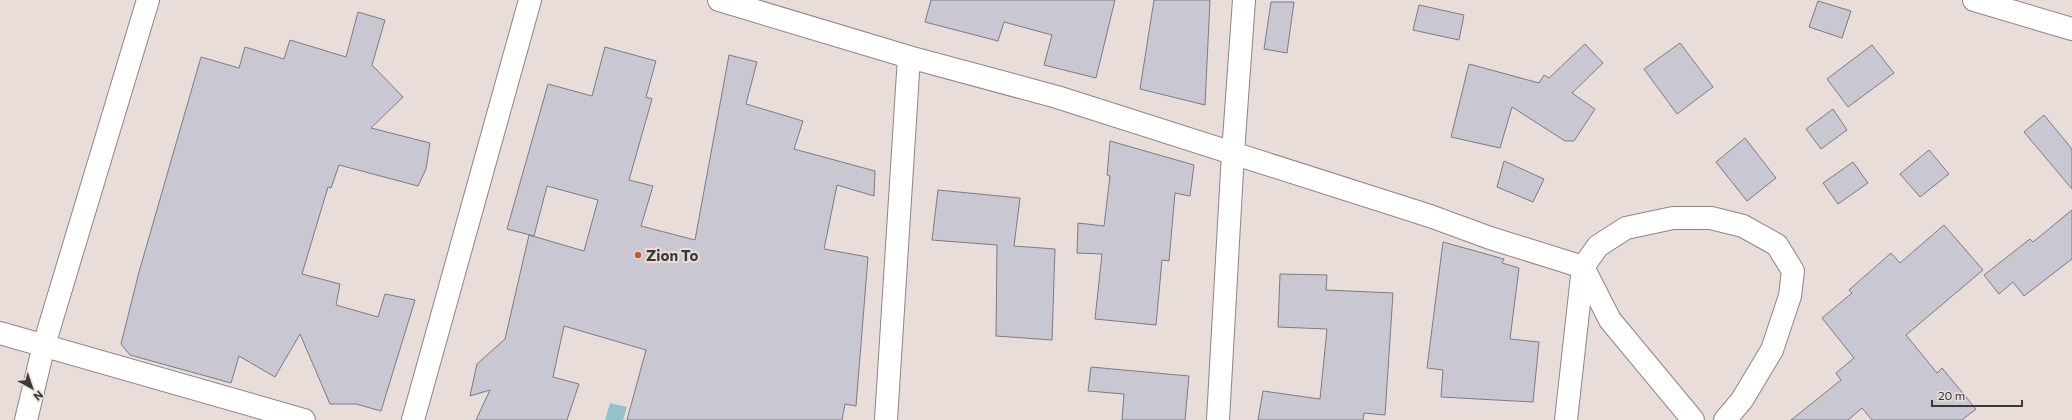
<svg xmlns="http://www.w3.org/2000/svg" width="2072" height="420" viewBox="0 0 2072 420" font-family="Commissioner,sans-serif">
  <rect width="100%" height="100%" fill="#e8ddd8"/>
  <path fill="#94c2ca" d="M610 403 627 407 623 420H605Z"/>
  <path fill="#c9c7d1" stroke="#7d7b84" d="M931 0H1115L1096 78 1044 65 1052 35 1004 22 998 41 925 22Z
    M1154 0H1210L1205 105 1140 89Z
    M1818 1 1851 11 1842 38 1809 27Z
    M1271 2H1294L1287 53 1264 49Z
    M1419 5 1464 15 1459 40 1413 30Z
    M358 12 385 20 372 65 403 97 371 128 430 143 426 169 418 186 339 165 331 188 328 187 302 274 340 284 336 305 378 317 385 294 415 300 381 411 356 404H330L300 334 275 377 239 356 231 383 130 355 121 344 139 272 201 57 239 68 245 47 284 59 290 40 346 57Z
    M1680 43 1713 87 1677 114 1644 69Z
    M1585 44 1603 63 1572 93 1595 109 1574 141H1565L1512 107 1500 148 1451 137 1469 64 1539 83 1544 75 1549 78Z
    M1872 45 1894 73 1848 107 1827 79Z
    M605 47 656 61 646 97 652 99 629 180 653 186 641 226 695 240 729 55 757 62 746 104 803 121 794 149 875 171 874 196 837 185 824 249 868 257 856 406 845 404 842 420H627L646 350 564 326 553 377 579 384 567 420H476L490 390 470 396 477 364 505 339 529 235 584 251 598 200 547 186 534 236 507 229 548 84 592 96Z
    M1833 109 1847 130 1821 149 1806 129Z
    M2044 115 2072 149V189L2024 132Z
    M1745 138 1776 178 1747 201 1716 162Z
    M1110 141 1194 165 1190 196 1175 193 1169 261 1162 260 1156 325 1095 319 1102 254 1077 253 1078 223 1104 226 1110 176 1107 175Z
    M1929 150 1949 174 1920 197 1900 174Z
    M1504 161 1544 179 1533 202 1497 187Z
    M1853 162 1868 183 1838 204 1823 183Z
    M938 190 1020 198 1014 246 1055 249 1052 340 996 336 997 245 932 240Z
    M2072 210V259L2024 296 2013 282 1999 294 1984 275 2030 239 2033 242Z
    M1944 225 1983 270 1906 335 1937 373 1942 368 1976 409 1962 420H1872L1862 408 1848 420H1791L1841 380 1836 373 1854 358 1822 318 1852 293 1849 290 1891 253 1900 263Z
    M1443 242 1504 259 1502 263 1519 268 1510 339 1539 342 1533 402 1441 397 1443 370 1427 368Z
    M1280 274 1327 275 1326 290 1393 293 1385 415 1364 413 1363 420H1258L1263 391 1320 399 1327 329 1278 327Z
    M1091 367 1189 376 1185 420H1122L1124 394 1088 391Z"/>
  <g fill="none" stroke-linecap="round" stroke-linejoin="round">
    <g stroke="#8f8581" stroke-width="24">
      <path id="minor" d="M719 0 909 57 1057 97 1430 216 1490 238 1583 267 1610 320 1693 420
        M1974 0 2072 29
        M0 333 304 420
        M26 420 44 345 148 0
        M413 420 530 0
        M886 420 909 57
        M1218 420 1233 153 1244 0
        M1566 420 1583 267 1598 246 1626 228 1673 218H1711L1743 226 1777 245 1793 271 1790 296 1772 350 1742 400 1725 420"/>
    </g>
    <use href="#minor" stroke="#fff" stroke-width="22"/>
  </g>
  <circle fill="#c15d29" stroke="#e8ddd8" stroke-width="1.5" cx="638" cy="255" r="4"/>
  <g text-anchor="middle" dominant-baseline="central" stroke-width="4" stroke-linejoin="round" paint-order="stroke">
    <g font-size="15" font-weight="bold" fill="#3d3836" stroke="#e8ddd8" text-anchor="start">
      <text x="646" y="255">Zion To</text>
    </g>
  </g>
  <g transform="translate(32 388) rotate(140)" stroke="#e8ddd8" stroke-width="3" paint-order="stroke">
  <path d="M0-3L7 15L0 10L-7 15Z" fill="#3d3836"/>
  <text y="-6" font-size="11" font-weight="bold" text-anchor="middle" fill="#3d3836">N</text>
  </g>
  <path d="M1932 400v6h90v-6" fill="none" stroke="#3d3836" stroke-width="2"/>
  <text x="1938" y="400" font-size="12" fill="#3d3836" stroke="#e8ddd8" stroke-width="3" paint-order="stroke">20 m</text>
</svg>
